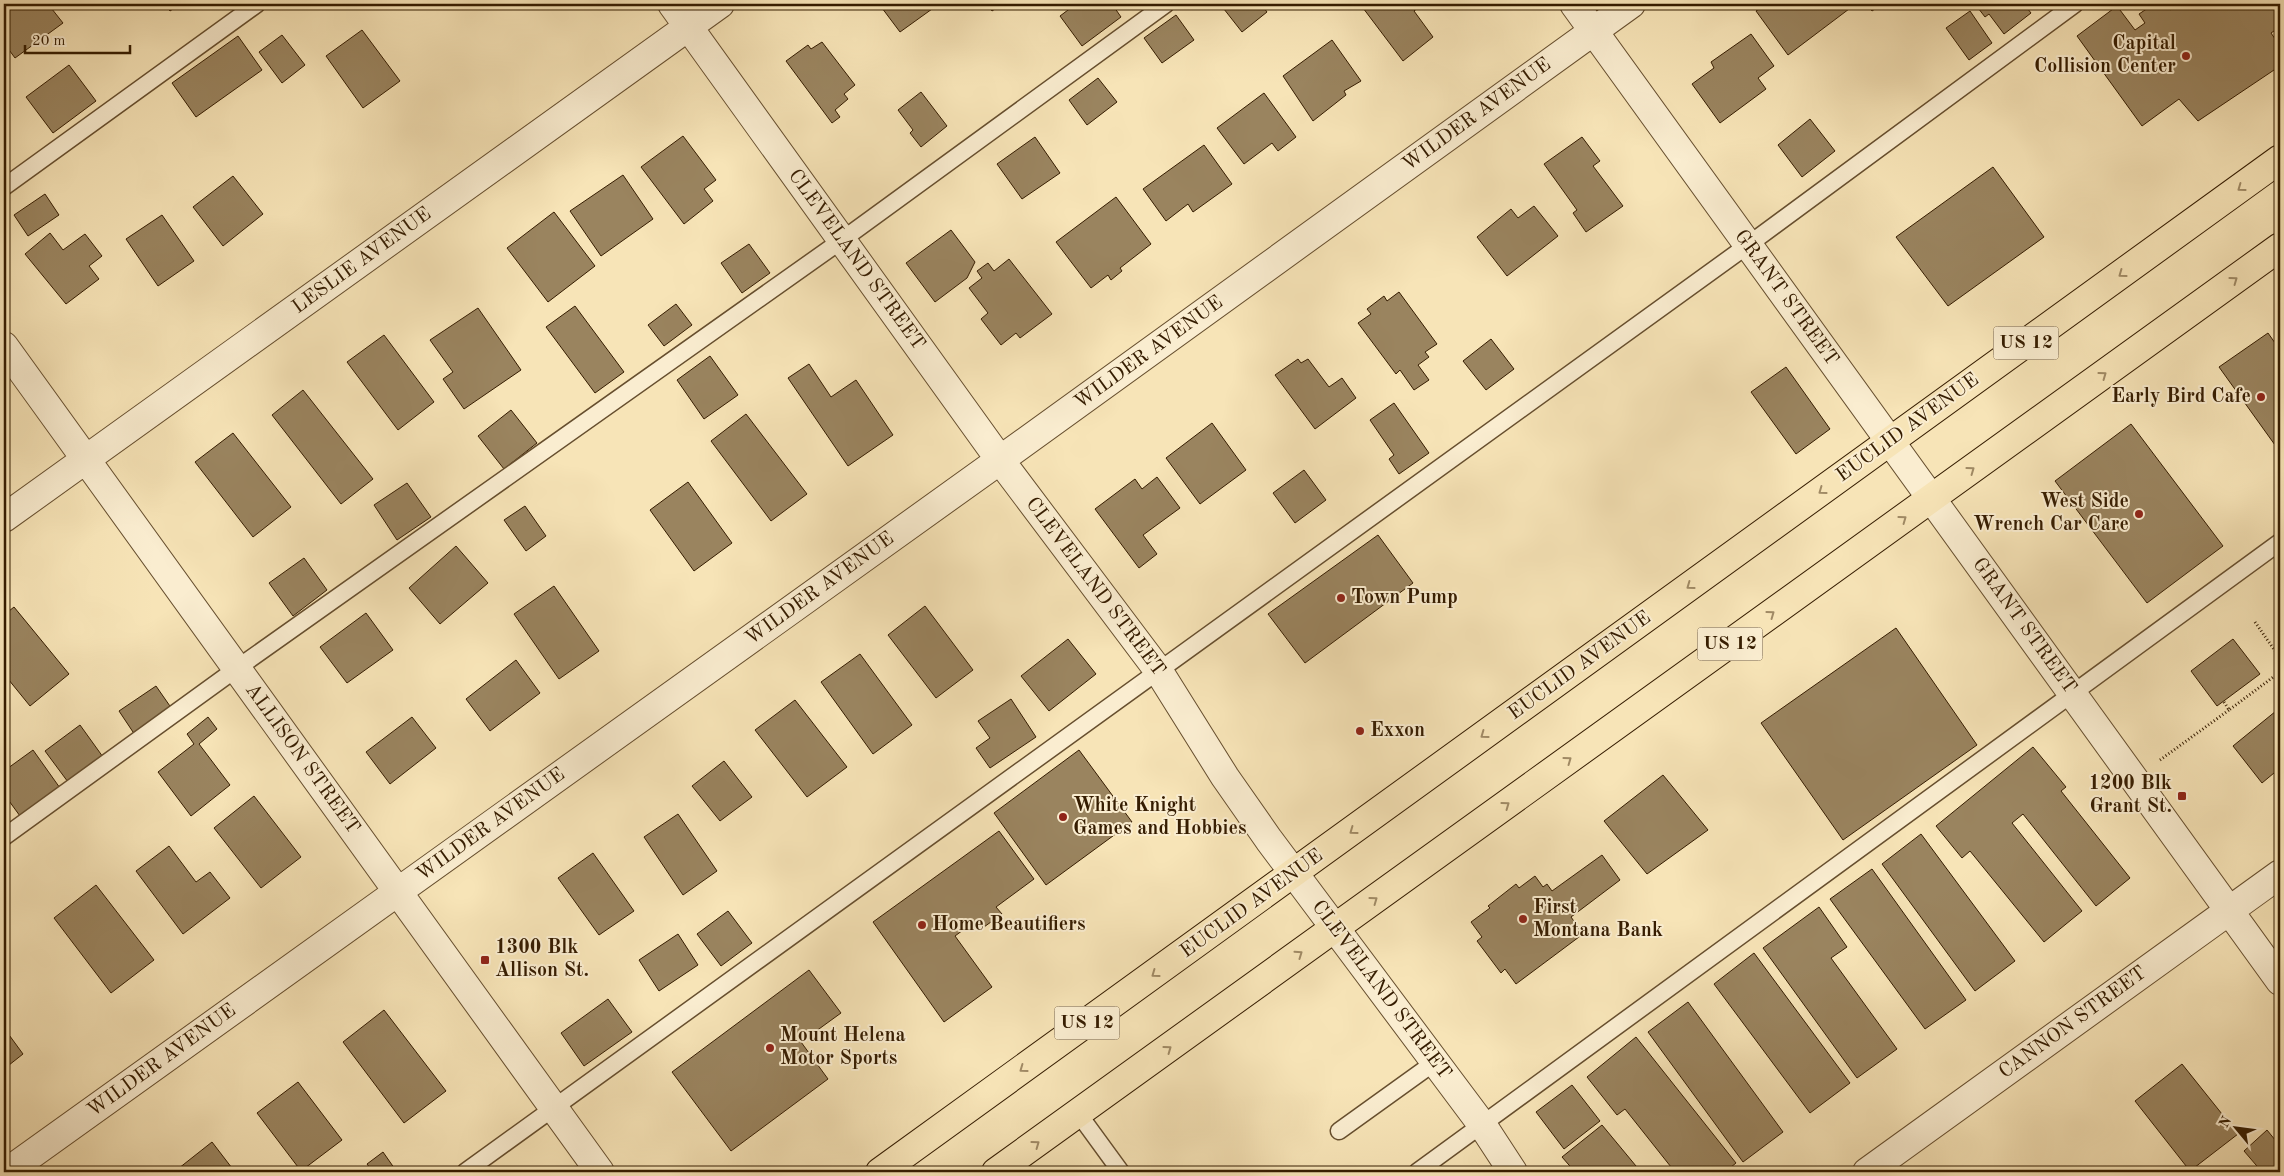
<svg xmlns="http://www.w3.org/2000/svg" width="2284" height="1176" viewBox="0 0 2284 1176" font-family="'Old Standard TT',serif">
  <rect width="100%" height="100%" fill="#f7e4b7"/>
  <filter id="stains"><feTurbulence type="fractalNoise" baseFrequency=".004" numOctaves="4"/><feColorMatrix values="0 0 0 0 .2 0 0 0 0 .09 0 0 0 0 .02 0 0 0 .5 -.17"/></filter>
  <radialGradient id="worn" r=".72"><stop offset=".6" stop-color="#630" stop-opacity="0"/><stop offset="1" stop-color="#630" stop-opacity=".3"/></radialGradient>
  <path fill="#9a845f" stroke="#351c00" d="M4 4H48L63 23 15 58 4 43Z
    M164 4H180L170 11Z
    M879 4H939L900 32Z
    M987 4H1002L992 11Z
    M1076 4H1112L1121 17 1082 46 1060 16Z
    M1121 4H1132L1125 9Z
    M1220 4H1261L1267 12 1242 32Z
    M1360 4H1423L1414 11 1433 37 1403 61Z
    M1767 4H1846L1849 9 1788 55 1756 11Z
    M1866 4H1882L1872 11Z
    M1975 4H2024L2031 13 2004 34 1989 14 1985 17Z
    M2154 4H2164L2170 10 2178 4H2280V27L2271 33 2280 46V66L2198 121 2179 99 2142 126 2077 36 2117 6 2135 30 2145 23 2139 14Z
    M1970 11 1992 43 1969 60 1946 28Z
    M1176 15 1194 40 1162 63 1144 38Z
    M362 30 400 81 363 108 326 56Z
    M1751 34 1774 66 1758 78 1766 89 1720 123 1692 84 1714 68 1711 62Z
    M282 35 305 65 282 83 259 52Z
    M238 36 262 70 196 117 172 83Z
    M1332 40 1361 81 1344 91 1346 95 1313 121 1283 76Z
    M822 42 855 85 844 94 848 99 835 110 840 117 832 123 786 61 808 45 811 49Z
    M69 65 96 101 53 133 26 97Z
    M1098 78 1117 102 1087 125 1069 100Z
    M921 92 947 126 921 147 910 133 913 130 898 110Z
    M1264 93 1296 137 1278 151 1272 143 1244 164 1217 128Z
    M1810 119 1835 151 1802 177 1778 145Z
    M683 136 716 180 704 189 713 201 684 224 641 167Z
    M1035 137 1060 173 1022 199 997 164Z
    M1582 137 1600 161 1593 166 1623 206 1586 232 1573 213 1577 210 1544 164Z
    M1204 145 1232 184 1193 212 1188 204 1166 221 1143 189Z
    M1993 167 2044 237 1948 306 1896 237Z
    M623 175 653 219 601 256 570 211Z
    M233 176 263 214 223 246 193 207Z
    M45 194 59 215 28 236 14 215Z
    M1116 197 1151 244 1120 268 1122 271 1111 280 1108 275 1091 288 1056 242Z
    M1534 206 1558 236 1507 276 1477 237 1511 209 1518 218Z
    M554 212 595 266 548 302 507 248Z
    M162 215 194 261 158 286 126 239Z
    M951 230 975 262 967 278 935 302 906 263Z
    M50 233 63 250 85 234 102 256 89 266 99 279 66 304 25 254Z
    M749 244 770 273 742 293 721 263Z
    M1009 259 1052 314 1020 338 1016 333 1001 345 981 319 988 313 969 288 982 278 977 271 988 263 994 271Z
    M1399 292 1437 344 1425 352 1429 357 1418 365 1429 380 1414 390 1400 370 1396 374 1358 323 1371 314 1367 309 1384 296 1387 301Z
    M676 304 692 325 664 346 648 325Z
    M575 306 624 372 595 393 546 327Z
    M478 308 521 370 464 409 443 379 453 372 430 340Z
    M2268 333 2280 350V452L2219 367Z
    M384 335 434 402 398 430 347 362Z
    M1491 339 1514 369 1486 390 1463 361Z
    M710 356 738 395 704 419 677 380Z
    M1298 359 1301 363 1308 359 1329 387 1342 378 1356 398 1315 429 1275 375Z
    M809 364 831 397 856 380 893 435 848 466 788 378Z
    M1786 367 1830 429 1796 454 1751 392Z
    M303 390 373 479 341 504 272 415Z
    M1394 403 1429 453 1399 474 1389 459 1394 455 1370 420Z
    M511 410 537 443 504 469 478 436Z
    M746 414 807 494 771 521 711 441Z
    M1212 423 1246 470 1200 504 1166 458Z
    M2131 424 2223 546 2147 603 2055 481Z
    M233 433 291 507 253 537 195 462Z
    M1304 470 1326 500 1295 523 1273 493Z
    M1157 477 1180 508 1143 535 1157 554 1139 568 1095 509 1135 479 1142 489Z
    M688 482 732 543 694 571 650 510Z
    M407 483 431 517 397 540 374 505Z
    M525 506 546 536 526 551 504 520Z
    M1378 535 1413 583 1305 663 1268 614Z
    M456 546 488 583 440 624 409 588Z
    M304 558 327 590 293 616 269 583Z
    M554 586 599 651 559 679 514 614Z
    M925 606 973 670 936 698 888 635Z
    M14 607 69 674 30 706 4 674V615Z
    M366 613 393 650 347 683 320 647Z
    M1896 628 1977 745 1843 840 1761 723Z
    M1068 639 1096 674 1049 711 1021 676Z
    M2233 639 2260 674 2217 706 2191 671Z
    M860 654 912 725 873 754 821 682Z
    M516 660 540 693 490 731 466 699Z
    M156 686 172 709 135 735 119 711Z
    M1011 699 1036 737 990 768 976 748 990 738 978 721Z
    M795 700 847 767 807 797 755 730Z
    M2276 711 2280 716V768L2262 783 2233 746Z
    M208 717 217 729 199 744 230 785 191 816 158 772 194 744 187 734Z
    M412 717 436 748 390 784 366 752Z
    M80 725 103 757 68 782 45 751Z
    M2033 747 2066 787 2061 791 2130 878 2096 906 2023 814 2012 823 2082 911 2044 942 1970 851 1962 858 1936 826Z
    M33 750 60 788 20 816 4 794V771Z
    M1079 750 1132 822 1046 885 994 813Z
    M724 761 752 797 720 821 692 786Z
    M1663 775 1708 830 1647 874 1604 821Z
    M254 796 301 857 261 888 214 828Z
    M678 814 717 871 683 895 644 837Z
    M999 831 1034 879 996 907 1002 914 984 927 978 919 955 936 992 987 944 1022 873 922Z
    M1921 834 2015 961 1975 991 1882 864Z
    M169 846 196 882 210 872 230 898 183 934 136 871Z
    M593 853 634 911 599 935 558 878Z
    M1602 855 1620 880 1571 917 1583 934 1516 984 1505 969 1501 973 1477 941 1482 937 1471 922 1490 908 1488 906 1516 884 1519 888 1535 876 1543 887 1547 884 1552 891Z
    M1872 869 1966 1000 1925 1029 1830 899Z
    M96 885 154 960 111 993 54 918Z
    M1819 907 1847 947 1831 958 1897 1049 1857 1078 1763 948Z
    M728 911 752 943 721 966 697 934Z
    M678 934 698 965 659 991 639 960Z
    M1754 953 1850 1083 1810 1113 1714 984Z
    M809 970 841 1013 801 1042 828 1079 731 1151 672 1072Z
    M608 999 632 1032 584 1066 561 1033Z
    M1688 1002 1783 1132 1743 1162 1648 1032Z
    M384 1010 446 1091 404 1123 343 1042Z
    M4 1028 23 1054 4 1069Z
    M1636 1037 1736 1163 1725 1172H1675L1625 1109 1617 1115 1587 1077Z
    M2182 1064 2238 1134 2190 1171 2135 1101Z
    M298 1082 342 1140 301 1171 257 1113Z
    M1572 1085 1600 1121 1564 1149 1536 1112Z
    M1602 1125 1641 1172H1575L1562 1157Z
    M2267 1130 2280 1146 2279 1172H2262L2244 1151Z
    M212 1142 235 1172H174Z
    M383 1152 397 1172H370L372 1171 367 1164Z"/>
  <g fill="none" stroke-linecap="round" stroke-linejoin="round">
    <g stroke="#664e2e" stroke-width="19">
      <path id="lane" d="M4 187 257 4
        M4 837 236 669 842 240 1166 4
        M1078 1113 1121 1172
        M1339 1131 1435 1062
        M465 1172 1748 245 2075 4
        M1417 1172 2280 542"/>
    </g>
    <g stroke="#664e2e" stroke-width="30">
      <path id="street" d="M672 4 1000 460 1158 670 1225 777 1269 840 1483 1126 1513 1172
        M1574 4 2280 981
        M4 346 600 1172
        M4 518 720 4
        M7 1172 1000 460 1631 4
        M1867 1172 2280 874"/>
    </g>
    <g stroke="#351c00" stroke-width="30">
      <path id="highway" d="M880 1172 2280 159
        M996 1172 2280 247"/>
    </g>
    <path stroke="#351c00" stroke-width="3" stroke-dasharray="1 2.5" stroke-linecap="butt" d="M2255 622 2280 658
      M2224 702 2229 710 2280 672
      M2160 760 2229 710"/>
    <use href="#lane" stroke="#faedd0" stroke-width="16"/>
    <use href="#street" stroke="#faedd0" stroke-width="28"/>
    <use href="#highway" stroke="#f7e4b7" stroke-width="28"/>
  </g>
  <defs><path id="oneway-chevron" d="M-2-3.5L2.5 0L-2 3.5" fill="none" stroke-width="1.6" stroke-linecap="round" stroke-linejoin="round" transform="scale(1.25)"/></defs>
  <g stroke="#a08a65">
    <use href="#oneway-chevron" transform="translate(2241 188) rotate(144)"/>
    <use href="#oneway-chevron" transform="translate(2122 274) rotate(144)"/>
    <use href="#oneway-chevron" transform="translate(2234 280) rotate(-36)"/>
    <use href="#oneway-chevron" transform="translate(2103 375) rotate(-36)"/>
    <use href="#oneway-chevron" transform="translate(1971 470) rotate(-36)"/>
    <use href="#oneway-chevron" transform="translate(1822 491) rotate(144)"/>
    <use href="#oneway-chevron" transform="translate(1903 519) rotate(-36)"/>
    <use href="#oneway-chevron" transform="translate(1690 586) rotate(144)"/>
    <use href="#oneway-chevron" transform="translate(1771 614) rotate(-36)"/>
    <use href="#oneway-chevron" transform="translate(1484 735) rotate(144)"/>
    <use href="#oneway-chevron" transform="translate(1568 760) rotate(-36)"/>
    <use href="#oneway-chevron" transform="translate(1506 805) rotate(-36)"/>
    <use href="#oneway-chevron" transform="translate(1353 831) rotate(144)"/>
    <use href="#oneway-chevron" transform="translate(1374 900) rotate(-36)"/>
    <use href="#oneway-chevron" transform="translate(1299 954) rotate(-35)"/>
    <use href="#oneway-chevron" transform="translate(1155 974) rotate(144)"/>
    <use href="#oneway-chevron" transform="translate(1168 1049) rotate(-36)"/>
    <use href="#oneway-chevron" transform="translate(1023 1069) rotate(144)"/>
    <use href="#oneway-chevron" transform="translate(1036 1144) rotate(-36)"/>
  </g>
  <g fill="#8f2418" stroke="#faedd0" stroke-width="2">
    <circle cx="2186" cy="56" r="5"/>
    <circle cx="2261" cy="397" r="5"/>
    <circle cx="2139" cy="514" r="5"/>
    <circle cx="1341" cy="598" r="5"/>
    <circle cx="1360" cy="731" r="5"/>
    <rect x="2177" y="791" width="10" height="10" rx="2.5"/>
    <circle cx="1063" cy="817" r="5"/>
    <circle cx="1523" cy="919" r="5"/>
    <circle cx="922" cy="925" r="5"/>
    <rect x="480" y="955" width="10" height="10" rx="2.5"/>
    <circle cx="770" cy="1048" r="5"/>
  </g>
  <g text-anchor="middle" dominant-baseline="central" stroke-width="4" stroke-linejoin="round" paint-order="stroke">
    <g fill="#faedd0" stroke="#705b3e" stroke-width="1">
      <rect x="1993.5" y="326.5" width="65" height="33" rx="4"/>
      <rect x="1697.5" y="627.5" width="65" height="33" rx="4"/>
      <rect x="1054.5" y="1006.5" width="65" height="33" rx="4"/>
    </g>
    <g font-size="19" font-weight="bold" fill="#351c00">
      <text x="2026" y="343">US 12</text>
      <text x="1730" y="644">US 12</text>
      <text x="1087" y="1023">US 12</text>
    </g>
    <g font-size="20" font-weight="bold" fill="#351c00" stroke="#faedd0" text-anchor="start">
      <text x="2176" y="44" text-anchor="end">Capital<tspan x="2176" dy="23">Collision Center</tspan></text>
      <text x="2251" y="397" text-anchor="end">Early Bird Cafe</text>
      <text x="2129" y="502" text-anchor="end">West Side<tspan x="2129" dy="23">Wrench Car Care</tspan></text>
      <text x="1351" y="598">Town Pump</text>
      <text x="1370" y="731">Exxon</text>
      <text x="2172" y="784" text-anchor="end">1200 Blk<tspan x="2172" dy="23">Grant St.</tspan></text>
      <text x="1073" y="806">White Knight<tspan x="1073" dy="23">Games and Hobbies</tspan></text>
      <text x="1533" y="908">First<tspan x="1533" dy="23">Montana Bank</tspan></text>
      <text x="932" y="925">Home Beautifiers</text>
      <text x="495" y="948">1300 Blk<tspan x="495" dy="23">Allison St.</tspan></text>
      <text x="780" y="1036">Mount Helena<tspan x="780" dy="23">Motor Sports</tspan></text>
    </g>
    <g font-size="20" fill="#351c00" stroke="#faedd0">
      <text transform="translate(1477 115) rotate(-36)">WILDER AVENUE</text>
      <text transform="translate(856 260) rotate(54)">CLEVELAND STREET</text>
      <text transform="translate(362 261) rotate(-36)">LESLIE AVENUE</text>
      <text transform="translate(1786 298) rotate(54)">GRANT STREET</text>
      <text transform="translate(1149 353) rotate(-36)">WILDER AVENUE</text>
      <text transform="translate(1908 428) rotate(-36)">EUCLID AVENUE</text>
      <text transform="translate(1095 587) rotate(53)">CLEVELAND STREET</text>
      <text transform="translate(820 589) rotate(-36)">WILDER AVENUE</text>
      <text transform="translate(2024 626) rotate(54)">GRANT STREET</text>
      <text transform="translate(1580 666) rotate(-36)">EUCLID AVENUE</text>
      <text transform="translate(302 759) rotate(54)">ALLISON STREET</text>
      <text transform="translate(491 825) rotate(-36)">WILDER AVENUE</text>
      <text transform="translate(1252 904) rotate(-36)">EUCLID AVENUE</text>
      <text transform="translate(1381 990) rotate(53)">CLEVELAND STREET</text>
      <text transform="translate(2073 1023) rotate(-36)">CANNON STREET</text>
      <text transform="translate(162 1061) rotate(-36)">WILDER AVENUE</text>
    </g>
  </g>
  <rect width="2284" height="1176" fill="none" stroke="#f7e4b7" stroke-width="20"/>
  <rect x="5" y="5" width="2274" height="1166" fill="none" stroke="#351c00" stroke-width="2.5"/>
  <rect x="10" y="10" width="2264" height="1156" fill="none" stroke="#351c00"/>
  <g transform="translate(2236 1128) rotate(299)" stroke="#faedd0" stroke-width="4" paint-order="stroke">
  <path d="M0-4L9 19L0 12L-9 19Z" fill="#351c00"/>
  <text y="-8" font-size="14" font-weight="bold" text-anchor="middle" fill="#351c00">N</text>
  </g>
  <path d="M25 45v8h105v-8" fill="none" stroke="#351c00" stroke-width="2.5"/>
  <text x="32" y="45" font-size="15" fill="#351c00" stroke="#faedd0" stroke-width="4" paint-order="stroke">20 m</text>
  <rect width="100%" height="100%" filter="url(#stains)"/>
  <rect width="100%" height="100%" fill="url(#worn)"/>
</svg>
